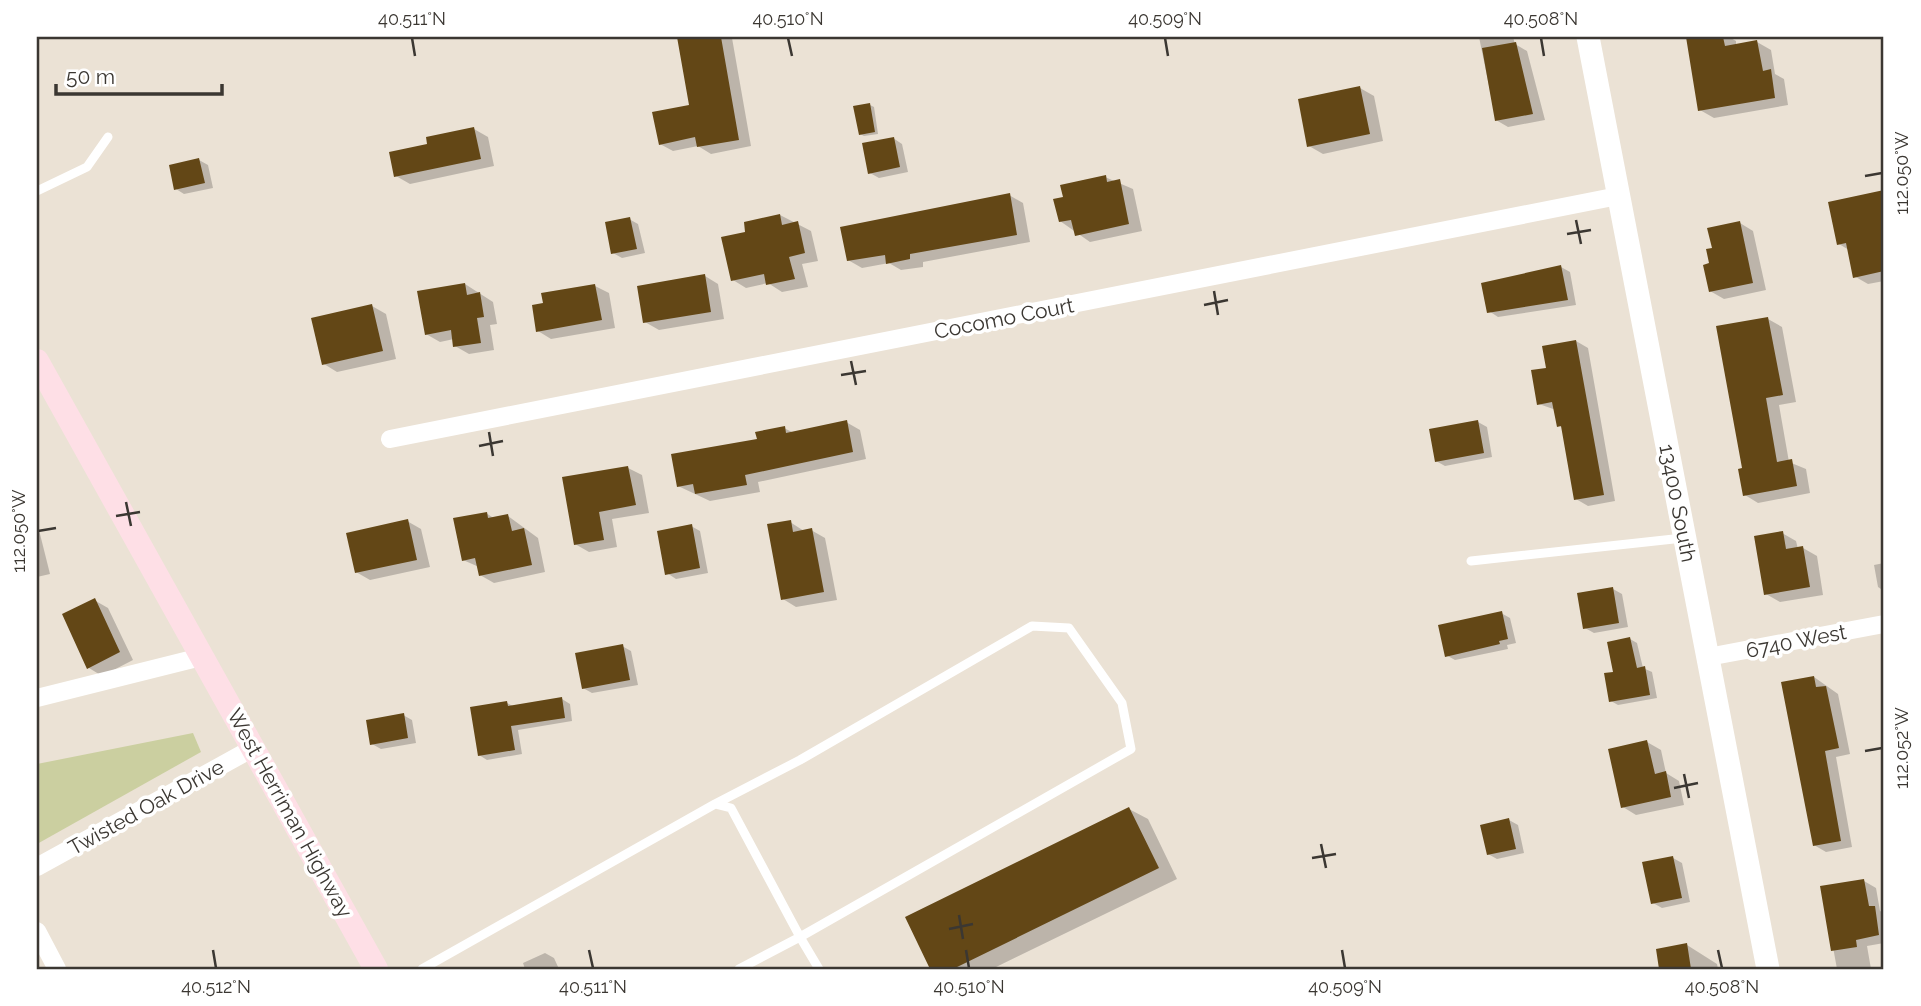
<svg xmlns="http://www.w3.org/2000/svg" width="1921" height="1006" viewBox="0 0 1921 1006" font-family="Raleway,sans-serif">
  <rect width="100%" height="100%" fill="#ebe2d5"/>
  <path fill="#cbcfa0" d="M193 733 201 752 37 844V764Z"/>
  <path fill="#0003" d="M679 37 732 38 751 146 711 154 698 146 673 151 660 144 691 106Z
    M1479 37H1513L1515 44 1527 51 1545 120 1508 127 1496 120Z
    M1697 37H1729L1736 41V46L1757 42 1771 50 1775 74 1784 79 1788 105 1714 118 1700 110 1688 38Z
    M1360 88 1374 96 1383 141 1323 154 1309 146Z
    M870 105 874 107 878 134 864 136 860 134Z
    M474 129 488 137 494 166 410 184 396 176Z
    M893 138 902 144 908 172 879 178 870 173Z
    M199 160 208 165 213 188 184 194 176 189Z
    M1105 177 1133 189 1142 231 1090 242 1060 221 1065 198Z
    M1884 192V281L1868 284 1854 276 1849 250 1839 244 1830 203Z
    M1009 195 1023 203 1030 242 923 262V267L901 270 889 263 862 268 848 260Z
    M780 215 811 231 818 261 802 264 808 287 782 292 768 283 746 288 733 280 748 233Z
    M629 219 638 224 645 253 622 258 613 253Z
    M1740 223 1753 231 1766 290 1724 299 1710 291 1714 249Z
    M1561 267 1570 272 1576 305 1498 317 1489 311Z
    M705 276 718 284 724 319 659 330 645 322Z
    M465 284 493 302 497 324 490 325 494 350 469 354 455 346 454 339 440 342 426 334Z
    M595 286 609 293 615 328 551 339 538 331Z
    M372 306 386 314 396 359 337 372 324 364Z
    M1768 319 1782 327 1796 402 1779 405 1789 462 1806 469 1810 493 1758 503 1745 495 1744 469Z
    M1576 341 1588 348 1615 501 1588 506 1576 499 1563 428 1558 425 1556 410 1539 404 1548 369Z
    M846 422 860 430 866 459 758 482 760 492 710 501 678 486 784 428 794 433Z
    M1478 422 1487 427 1492 457 1445 466 1436 461Z
    M628 468 642 475 649 513 612 519 617 547 589 552 575 544Z
    M486 513 495 519 508 516 538 538 545 572 494 583 480 575 479 567 463 560Z
    M407 521 421 529 430 567 370 580 356 572Z
    M37 522 50 574 37 577Z
    M790 522 804 531 811 530 825 538 837 600 796 607 783 599Z
    M691 526 700 531 708 573 676 579 667 573Z
    M1782 533 1796 541 1798 549 1803 548 1817 556 1823 595 1780 602 1766 594Z
    M1884 563V591L1878 587 1874 565Z
    M1613 589 1622 594 1628 627 1594 633 1585 628Z
    M94 600 108 608 133 660 102 676 89 668Z
    M1501 613 1510 618 1516 643 1507 645 1508 649 1455 660 1446 655Z
    M1630 639 1637 643 1643 668 1652 672 1657 698 1618 705 1611 701 1615 673Z
    M622 646 631 651 638 685 592 693 583 688Z
    M1814 677 1838 694 1850 754 1836 757 1852 847 1826 852 1814 845Z
    M562 699 570 704 572 721 518 730 522 754 487 760 479 755 507 703 513 706Z
    M403 715 412 720 416 743 381 749 372 744Z
    M1647 742 1661 750 1666 773 1679 781 1684 805 1636 815 1623 807Z
    M1129 809 1148 819 1177 879 992 969H932L907 917Z
    M1509 820 1518 825 1524 853 1497 859 1488 854Z
    M1673 858 1682 863 1690 902 1662 908 1653 903Z
    M1864 881 1876 888 1880 911 1884 913V943L1867 946 1871 969H1837L1822 887Z
    M1687 945 1717 964 1718 969H1661L1658 950Z
    M545 953 554 958 559 969H525L523 963Z"/>
  <path fill="#634716" d="M677 37H721L739 140 697 147 695 137 659 145 652 112 689 105Z
    M1686 37H1723L1725 46 1757 40 1763 71 1771 69 1775 98 1698 111Z
    M1516 42 1533 114 1495 121 1482 48Z
    M1360 86 1370 134 1307 147 1298 99Z
    M870 103 875 132 859 135 853 106Z
    M474 127 481 159 394 177 389 152 427 144 426 137Z
    M894 137 900 167 868 174 862 143Z
    M199 158 205 183 174 190 169 165Z
    M1106 175 1107 182 1120 179 1129 224 1075 236 1071 220 1059 222 1053 199 1063 197 1060 185Z
    M1884 190V271L1853 278 1846 243 1837 245 1828 202Z
    M1010 193 1017 235 910 254V259L886 264 885 255 847 261 840 227Z
    M780 214 782 225 798 221 805 253 789 257 795 279 766 285 764 274 731 281 721 237 745 232 744 222Z
    M630 217 637 249 611 254 605 222Z
    M1740 221 1753 283 1709 292 1703 265 1709 263 1706 249 1712 248 1707 228Z
    M1561 265 1568 300 1487 313 1481 283Z
    M705 274 711 312 643 323 637 286Z
    M465 283 467 295 480 292 484 317 477 318 481 343 453 347 451 330 425 335 417 291Z
    M595 284 602 320 536 332 532 305 543 303 541 293Z
    M372 304 383 351 322 365 311 318Z
    M1768 317 1783 395 1766 398 1777 462 1792 459 1797 486 1743 496 1738 469 1742 468 1716 326Z
    M1576 340 1604 495 1574 500 1561 426 1557 427 1552 402 1537 405 1531 370 1546 368 1542 346Z
    M847 420 853 452 745 475 747 485 695 494 693 484 677 487 671 454 757 439 755 432 785 426 786 433Z
    M1478 420 1484 453 1435 462 1429 429Z
    M628 466 636 505 599 512 604 540 574 545 562 477Z
    M487 512 488 518 508 514 512 531 524 528 532 565 479 576 475 558 462 561 453 518Z
    M408 519 417 560 355 573 346 533Z
    M791 520 793 532 812 528 824 592 781 600 767 524Z
    M692 524 700 568 665 575 657 531Z
    M1783 531 1786 549 1803 546 1810 587 1764 595 1754 536Z
    M1613 587 1619 623 1583 629 1577 593Z
    M95 598 120 652 87 669 62 614Z
    M1502 611 1508 639 1499 641 1500 644 1445 657 1438 625Z
    M1630 637 1637 668 1645 666 1650 695 1609 702 1604 673 1613 672 1607 642Z
    M623 644 630 680 582 689 575 653Z
    M1814 676 1816 687 1826 686 1839 748 1825 751 1841 841 1813 846 1781 682Z
    M562 697 565 718 511 726 515 750 478 756 470 707 507 701 508 706Z
    M404 713 408 738 370 745 366 720Z
    M1647 740 1655 774 1666 771 1671 797 1621 808 1608 749Z
    M1129 807 1159 868 953 969H930L905 917Z
    M1509 818 1516 849 1487 855 1480 825Z
    M1673 856 1682 898 1651 904 1642 862Z
    M1864 879 1869 906H1875L1879 935 1856 940 1857 947 1831 951 1820 886Z
    M1687 943 1691 969H1659L1656 949Z"/>
  <g fill="none" stroke-linecap="round" stroke-linejoin="round">
    <path stroke="#fff" stroke-width="9" d="M37 191 87 167 108 137
      M1471 561 1683 538
      M422 969 715 804 731 808 800 937 1131 749 1122 703 1069 628 1032 626 800 760 715 804
      M739 969 800 937 819 969"/>
    <path stroke="#fff" stroke-width="18" d="M390 439 1618 196
      M1708 657 1884 624
      M37 698 201 657
      M37 867 255 747
      M37 931 57 969"/>
    <path stroke="#fff" stroke-width="23" d="M1588 37 1768 969"/>
    <path stroke="#fedfe6" stroke-width="24" d="M37 361 376 969"/>
  </g>
  <path fill="none" stroke="#3b3732" stroke-width="2.5" d="M412 38 415 56M788 38 792 56M1165 38 1168 56M1541 38 1544 56M1865 176 1882 173M1576 220 1581 244M1567 234 1591 230M1214 291 1218 315M1204 305 1228 300M851 361 856 385M841 375 866 371M489 432 493 456M479 446 503 441M126 502 131 526M116 516 140 512M38 531 56 528M1865 751 1882 748M1684 774 1689 798M1674 788 1698 783M1321 844 1326 868M1312 858 1336 854M959 915 963 939M949 929 973 924M213 950 216 968M589 950 593 968M966 950 969 968M1342 950 1345 968M1718 950 1722 968"/>
  <g text-anchor="middle" dominant-baseline="central" stroke-width="7" stroke-linejoin="round" paint-order="stroke">
    <g font-size="21" fill="#3b3732" stroke="#fff">
      <text transform="translate(1004 318) rotate(-11)">Cocomo Court</text>
      <text transform="translate(1678 503) rotate(79)">13400 South</text>
      <text transform="translate(1796 641) rotate(-11)">6740 West</text>
      <text transform="translate(146 807) rotate(-29)">Twisted Oak Drive</text>
      <text transform="translate(290 813) rotate(61)">West Herriman Highway</text>
    </g>
  </g>
  <rect width="1921" height="1006" fill="none" stroke="#ffffff" stroke-width="77"/>
  <path d="M56 84v10h166v-10" fill="none" stroke="#3b3732" stroke-width="3.5"/>
  <text x="66" y="84" font-size="21" fill="#3b3732" stroke="#ffffff" stroke-width="5" paint-order="stroke">50 m</text>
  <rect x="38" y="38" width="1844" height="930" fill="none" stroke="#3b3732" stroke-width="2.5"/>
  <g font-size="18" text-anchor="middle" fill="#3b3732">
    <text x="412" y="25">40.511°N</text>
    <text x="788" y="25">40.510°N</text>
    <text x="1165" y="25">40.509°N</text>
    <text x="1541" y="25">40.508°N</text>
    <text transform="translate(1902 173) rotate(-90)" y="6">112.050°W</text>
    <text transform="translate(19 531) rotate(-90)" y="6">112.050°W</text>
    <text transform="translate(1902 748) rotate(-90)" y="6">112.052°W</text>
    <text x="216" y="993">40.512°N</text>
    <text x="593" y="993">40.511°N</text>
    <text x="969" y="993">40.510°N</text>
    <text x="1345" y="993">40.509°N</text>
    <text x="1722" y="993">40.508°N</text>
  </g>
</svg>
